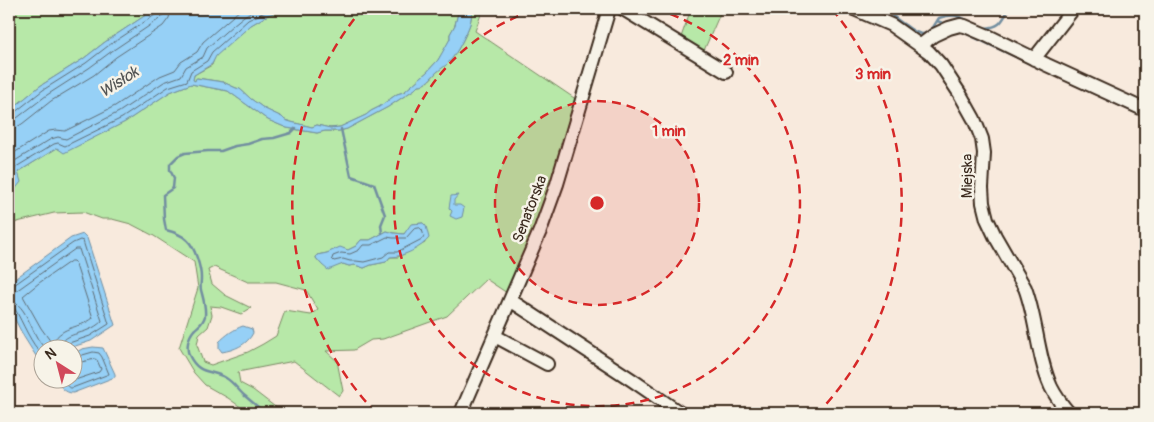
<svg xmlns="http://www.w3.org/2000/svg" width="1154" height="422" viewBox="0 0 1154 422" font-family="Pangolin,sans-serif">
  <rect width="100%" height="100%" fill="#f8eadd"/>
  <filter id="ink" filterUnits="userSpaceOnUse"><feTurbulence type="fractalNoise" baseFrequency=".02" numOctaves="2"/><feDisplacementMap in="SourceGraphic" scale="10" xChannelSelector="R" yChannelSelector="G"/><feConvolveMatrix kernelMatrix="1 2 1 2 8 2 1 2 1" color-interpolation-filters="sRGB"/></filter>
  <g filter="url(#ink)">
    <path fill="#b7e8a8" stroke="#798963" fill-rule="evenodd" d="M9 9H155L105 42 83 59 40 86 9 111Z
      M286 9H459L455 25 450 34V39L446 47 438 60 427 72 404 92 397 94 379 107 371 111 366 115 340 127 330 128 317 125 312 127 291 122 285 120 282 117 265 109 251 99 240 89 236 88 223 82 197 78 195 81 193 80 194 75 212 65 215 56 251 25 268 15Z
      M472 9H483L475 31 577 100 553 184 507 293 486 279 447 316 383 339 371 340 354 350 326 351 337 361 343 391 339 396 294 361 238 372 240 383 253 390 283 413H249L228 398 205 385 194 373 179 348 198 288 194 262 154 236 131 224 112 219H102L83 212 54 213 9 224V194L13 192 18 172 57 148 64 152 125 122 170 92 191 84 228 91 268 120 287 128 317 133 325 131H339L347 129 388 107 415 89 419 85C427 85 432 77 437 72 440 69 446 65 449 62 456 55 466 35 470 24 471 19 472 14 472 9ZM423 223 425 243 398 257H390L386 262 371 265 364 268 355 265 349 266 343 264 335 266 322 265 316 258 317 255 327 253 340 248 348 250 356 246 361 240H370L387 231 394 233 404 234 412 224ZM214 267 248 282H276L306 290 318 310 311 315 285 311 276 336 263 344 248 352 211 365 203 362 197 345 199 335 208 327 212 315 210 306 221 307 241 314 251 308 225 295 212 284 208 270Z
      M691 9H722L702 55 680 40Z"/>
    <path fill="#96d0f6" stroke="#728ea0" d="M155 9H286L268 15 251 25 216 56 212 64 194 75 193 80 195 81 196 78 223 82 236 88 240 89 251 99 265 109 282 117 285 120 291 122 312 127 317 125 330 128 340 127 366 115 371 111 379 107 397 94 404 92 427 72 438 60 450 39V34L455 25 459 9H472C472 14 471 19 470 24 466 35 456 55 449 62 446 66 440 69 437 72 431 77 427 85 419 85L415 89 388 107 347 129 339 131H325L317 133 287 128 268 120 228 91 191 84 170 92 125 122 64 153 57 148 18 172 21 182 13 192 9 194V111L40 86 83 59 105 42Z
      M458 195 454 200V205H460L464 208 462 217 456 219 450 216 452 211 449 208 451 196Z
      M423 223 426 226 429 238C421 248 403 257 390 257L386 262 371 265 364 268 355 265 349 266 343 264 328 270 322 265 316 258 317 255 327 253 340 247 348 250 356 246 361 240H370L387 231 394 233 404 234 411 224Z
      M83 234 87 238 115 325 91 341 66 349 42 350V359L36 356 24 337 9 308V283L71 238Z
      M243 326 252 329 253 333C247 345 234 350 222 352L219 348V342C226 335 234 329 243 326Z
      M93 347 103 348 115 374V377L73 393C67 393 64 390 60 386V380H72L73 354 82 349Z"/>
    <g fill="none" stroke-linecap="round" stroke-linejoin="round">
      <path stroke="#5f6c74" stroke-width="1" d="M9 114 14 113 43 90 86 63 108 46 155 15 157 13V9
        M9 121 17 118 47 95 89 68 112 51 158 20 163 15 164 9
        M9 128H15L22 124 51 101 94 75 116 57 163 26 169 18 171 9
        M9 156 49 131 56 130 65 131 115 106 160 76 175 70 181 62 197 52 203 42 241 9
        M9 166 13 162 51 139 58 137 66 139 119 112 164 82 181 76 186 67 203 57 207 48 233 25 244 16 256 9
        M9 189 15 181 13 172 16 167 54 144 58 143 65 146 122 118 168 87 187 81 191 71 207 61 212 52 237 30 248 20 271 9
        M420 228 422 230 424 236 422 239 397 252H389L383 257 364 262 356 261H350L343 259 334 261 332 259 333 256 341 253 350 254 359 250 363 245H371L387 237 393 238H406L414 229Z
        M71 261H74L75 262 93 318C79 329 63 325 53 342H51L41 328 23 296 39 283Z
        M9 286 14 285 73 243 80 240 83 241 109 324 90 336 69 343 67 345 66 350
        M9 293 16 291 75 249H79L102 321C98 325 93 328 88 330 77 335 61 334 60 350
        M9 301C29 302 31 341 48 350
        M9 307H12L15 309C23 323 31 344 42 354
        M65 380C65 384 67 388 72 388L109 374 102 357 99 353 93 352 72 358
        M72 380H75L99 372 101 369 97 360 95 359 72 364"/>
      <path stroke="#728ea0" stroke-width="2.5" d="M880 9 886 10C892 15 898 21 905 25 919 36 927 39 937 21L943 23
        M937 21 939 18C950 15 956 14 967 20
        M985 28C1001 27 1002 21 1009 9
        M961 31 1037 67
        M1065 80 1145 117
        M341 129 351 176 374 184 385 215 381 225 382 233
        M266 413C259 408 252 402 245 396 239 391 233 382 226 378 211 369 199 376 189 355 186 347 188 337 194 330 199 325 203 324 205 316 206 306 203 298 201 290 200 286 201 282 201 278 201 268 195 247 187 240 181 234 174 232 166 230L164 219 163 195 173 188 174 178 170 170V164L178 156 185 153 208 151H221L235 146 248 144 262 139 274 138 291 133 296 128"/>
      <g stroke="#3b2a1e" stroke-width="16">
        <path id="minor" d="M623 9 726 72
          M854 9 891 25 929 52 941 65 960 94 974 119 982 139 984 153 982 188 983 203 987 219 995 236 1025 288C1037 320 1037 356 1051 387 1056 397 1062 405 1069 413
          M921 45 934 35 949 28 960 25 965 26 986 35 1047 65 1145 110
          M1034 59 1073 9
          M510 300 632 380 680 413
          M495 336 547 364
          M461 413 540 231 557 184 609 9"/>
      </g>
      <use href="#minor" stroke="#f7f3e8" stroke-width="12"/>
    </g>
  </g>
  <circle cx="597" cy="203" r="102" fill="#d62828" fill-opacity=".12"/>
  <g fill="none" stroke="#d62828" stroke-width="2.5" stroke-dasharray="9 6">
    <circle cx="597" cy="203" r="102"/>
    <path d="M656 9A203 203 0 1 1 538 9"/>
    <path d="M376 413A305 305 0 0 1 362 9M832 9A305 305 0 0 1 818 413"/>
  </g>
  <g text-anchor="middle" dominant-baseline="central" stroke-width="5" stroke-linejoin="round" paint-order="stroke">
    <g font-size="15" fill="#3b2a1e" stroke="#f7f3e8">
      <text transform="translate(967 176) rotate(-90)">Miejska</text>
      <text transform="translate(530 209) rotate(-69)">Senatorska</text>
    </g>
    <g font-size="16" font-style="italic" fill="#525454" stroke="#f7f3e8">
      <text transform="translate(119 82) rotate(-33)">Wisłok</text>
    </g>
  </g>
  <circle cx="597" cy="203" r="8" fill="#d62828" stroke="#f7f3e8" stroke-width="2.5"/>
  <g font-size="15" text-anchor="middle" font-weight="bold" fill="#d62828" stroke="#f7f3e8" stroke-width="5" stroke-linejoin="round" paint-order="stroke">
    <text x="741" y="65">2 min</text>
    <text x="873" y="79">3 min</text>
    <text x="669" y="136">1 min</text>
  </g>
  <rect width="1154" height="422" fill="none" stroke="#f7f3e8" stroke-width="30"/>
  <rect x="15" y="15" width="1124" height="392" fill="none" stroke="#3b2a1e" stroke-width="2" filter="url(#ink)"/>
  <g transform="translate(58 364) rotate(324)"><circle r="24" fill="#f7f3e8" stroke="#aca397"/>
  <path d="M0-4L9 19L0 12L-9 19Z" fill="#d1495b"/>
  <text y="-8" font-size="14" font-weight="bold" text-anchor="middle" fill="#3b2a1e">N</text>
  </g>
</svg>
